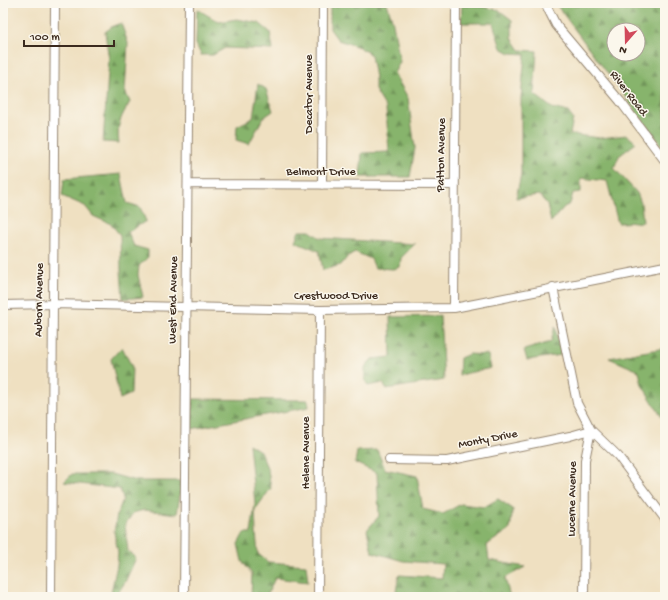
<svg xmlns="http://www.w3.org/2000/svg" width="668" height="600" viewBox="0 0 668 600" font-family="'Gochi Hand',sans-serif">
  <defs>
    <pattern id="forest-firs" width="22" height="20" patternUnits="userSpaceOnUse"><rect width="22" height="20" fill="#87b46c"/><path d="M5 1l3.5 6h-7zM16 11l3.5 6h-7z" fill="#709358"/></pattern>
  </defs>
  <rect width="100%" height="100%" fill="#fbf7ec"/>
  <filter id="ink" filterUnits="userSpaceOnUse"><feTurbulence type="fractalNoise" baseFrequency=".025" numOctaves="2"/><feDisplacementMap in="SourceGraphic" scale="8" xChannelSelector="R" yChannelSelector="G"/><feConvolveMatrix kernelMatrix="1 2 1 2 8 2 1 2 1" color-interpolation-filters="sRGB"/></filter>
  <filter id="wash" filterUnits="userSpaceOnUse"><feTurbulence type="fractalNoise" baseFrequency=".012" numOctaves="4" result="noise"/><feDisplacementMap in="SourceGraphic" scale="16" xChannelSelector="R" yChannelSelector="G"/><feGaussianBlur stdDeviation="0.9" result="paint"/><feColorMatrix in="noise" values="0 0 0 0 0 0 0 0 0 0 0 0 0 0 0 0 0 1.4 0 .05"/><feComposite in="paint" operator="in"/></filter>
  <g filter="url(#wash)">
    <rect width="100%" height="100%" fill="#efe0c1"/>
    <path fill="url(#forest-firs)" stroke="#616f45" fill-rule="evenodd" d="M330 3H387L393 23 400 62 394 73 408 98 415 148 410 177H360L362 153 389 152 386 108 375 90V78L371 55 359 47 338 40 330 29Z
      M462 3 499 10 512 20V38L520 50 537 51 534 94 552 108 568 112 573 119 570 134 600 138 627 135 636 143 619 156 614 168 637 193 641 203 643 222 618 223 607 181 581 178V192L573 193 570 204 564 207 551 222 547 204 539 195 516 198 521 174V98L525 54 510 53 501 48 493 23H461Z
      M555 3H665V150ZM614 30H638V54H614Z
      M197 9 219 22 237 19 259 23 270 32 273 50 225 48 213 55H201L196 44Z
      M121 23 128 43 125 91 130 102C121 117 116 125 119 143L103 142 109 60 105 32 113 26Z
      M258 84 266 89 273 111 263 118 249 144 236 140 237 126 253 118Z
      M121 174 127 203 140 207 146 221 128 232 134 246 148 250V257L139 266 138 275 143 297 123 299 121 271 120 235 111 224 93 216 85 206 62 196 64 179Z
      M299 231H310L320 238 415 244 401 258 400 267 393 269 375 268 371 259 355 252 348 256 341 265 323 270 319 251 295 241Z
      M440 316 444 380 386 389 383 383 368 386 365 380V367L372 359 391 357 390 317Z
      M555 326 561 355 527 360 524 350 551 342Z
      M122 347 132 367 131 394 120 399 111 359Z
      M665 348V360L661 366 665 371V422L642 385 639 371 609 358Z
      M469 354 488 355 491 368 459 375 460 358Z
      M193 399 308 400 309 407 191 429Z
      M249 444 260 451 268 470 271 488 255 510 256 533 258 554 268 562 306 565 308 582 275 578 268 593 270 597H251L252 574 242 561 238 544 244 533H251L255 504Z
      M377 450 385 469 417 476 423 509 443 514 461 504 484 507 498 499 513 509 510 529 487 545 489 560 525 567 505 578 510 597H395L399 575 442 578 443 564 403 561 372 552 367 530 379 516 377 473 355 463 357 451Z
      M72 474H111L136 481H182L177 514 144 510 133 513 125 525 128 551 136 558 125 582 118 593V597H110L117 565 118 552 114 532 117 515 123 499 120 489 64 482Z"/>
  </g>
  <g filter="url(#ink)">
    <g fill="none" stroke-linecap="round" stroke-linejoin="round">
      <g stroke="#958570" stroke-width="10">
        <path id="minor" d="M545 3 556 25 620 101 665 161
          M188 184 454 185
          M322 185 323 3
          M553 287 577 403 591 430 585 460 584 597
          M3 305 52 304 320 310 454 308 665 266
          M454 308 456 3
          M389 460 447 461 570 436 591 430 618 456 665 519
          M51 597 55 3
          M184 597 189 3
          M318 597 320 310"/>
      </g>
      <use href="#minor" stroke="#fff" stroke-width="8"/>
    </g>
  </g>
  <g text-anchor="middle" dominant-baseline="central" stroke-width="3" stroke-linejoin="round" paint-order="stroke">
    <g font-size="12" fill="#3b2a1e" stroke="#fbf7ec">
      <text transform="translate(310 94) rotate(-90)">Decator Avenue</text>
      <text transform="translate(628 94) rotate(52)">River Road</text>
      <text transform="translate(442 155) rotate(-89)">Patton Avenue</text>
      <text x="321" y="173">Belmont Drive</text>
      <text x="336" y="297">Crestwood Drive</text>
      <text transform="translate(40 300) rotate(-89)">Auborn Avenue</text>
      <text transform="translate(174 300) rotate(-89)">West End Avenue</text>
      <text transform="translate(488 440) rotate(-11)">Monty Drive</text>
      <text transform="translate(307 453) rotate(-90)">Helene Avenue</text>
      <text transform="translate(573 499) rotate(-89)">Lucerne Avenue</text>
    </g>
  </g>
  <rect width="668" height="600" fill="none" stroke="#fbf7ec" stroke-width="16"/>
  <g transform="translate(626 42) rotate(200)"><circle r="19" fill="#fbf7ec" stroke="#aea59a"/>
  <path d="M0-3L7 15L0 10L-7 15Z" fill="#d1495b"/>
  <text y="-6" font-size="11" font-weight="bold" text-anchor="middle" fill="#3b2a1e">N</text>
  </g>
  <path d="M24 40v6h90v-6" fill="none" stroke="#3b2a1e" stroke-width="2"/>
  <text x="30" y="40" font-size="12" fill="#3b2a1e" stroke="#fbf7ec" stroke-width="3" paint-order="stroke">100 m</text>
</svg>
